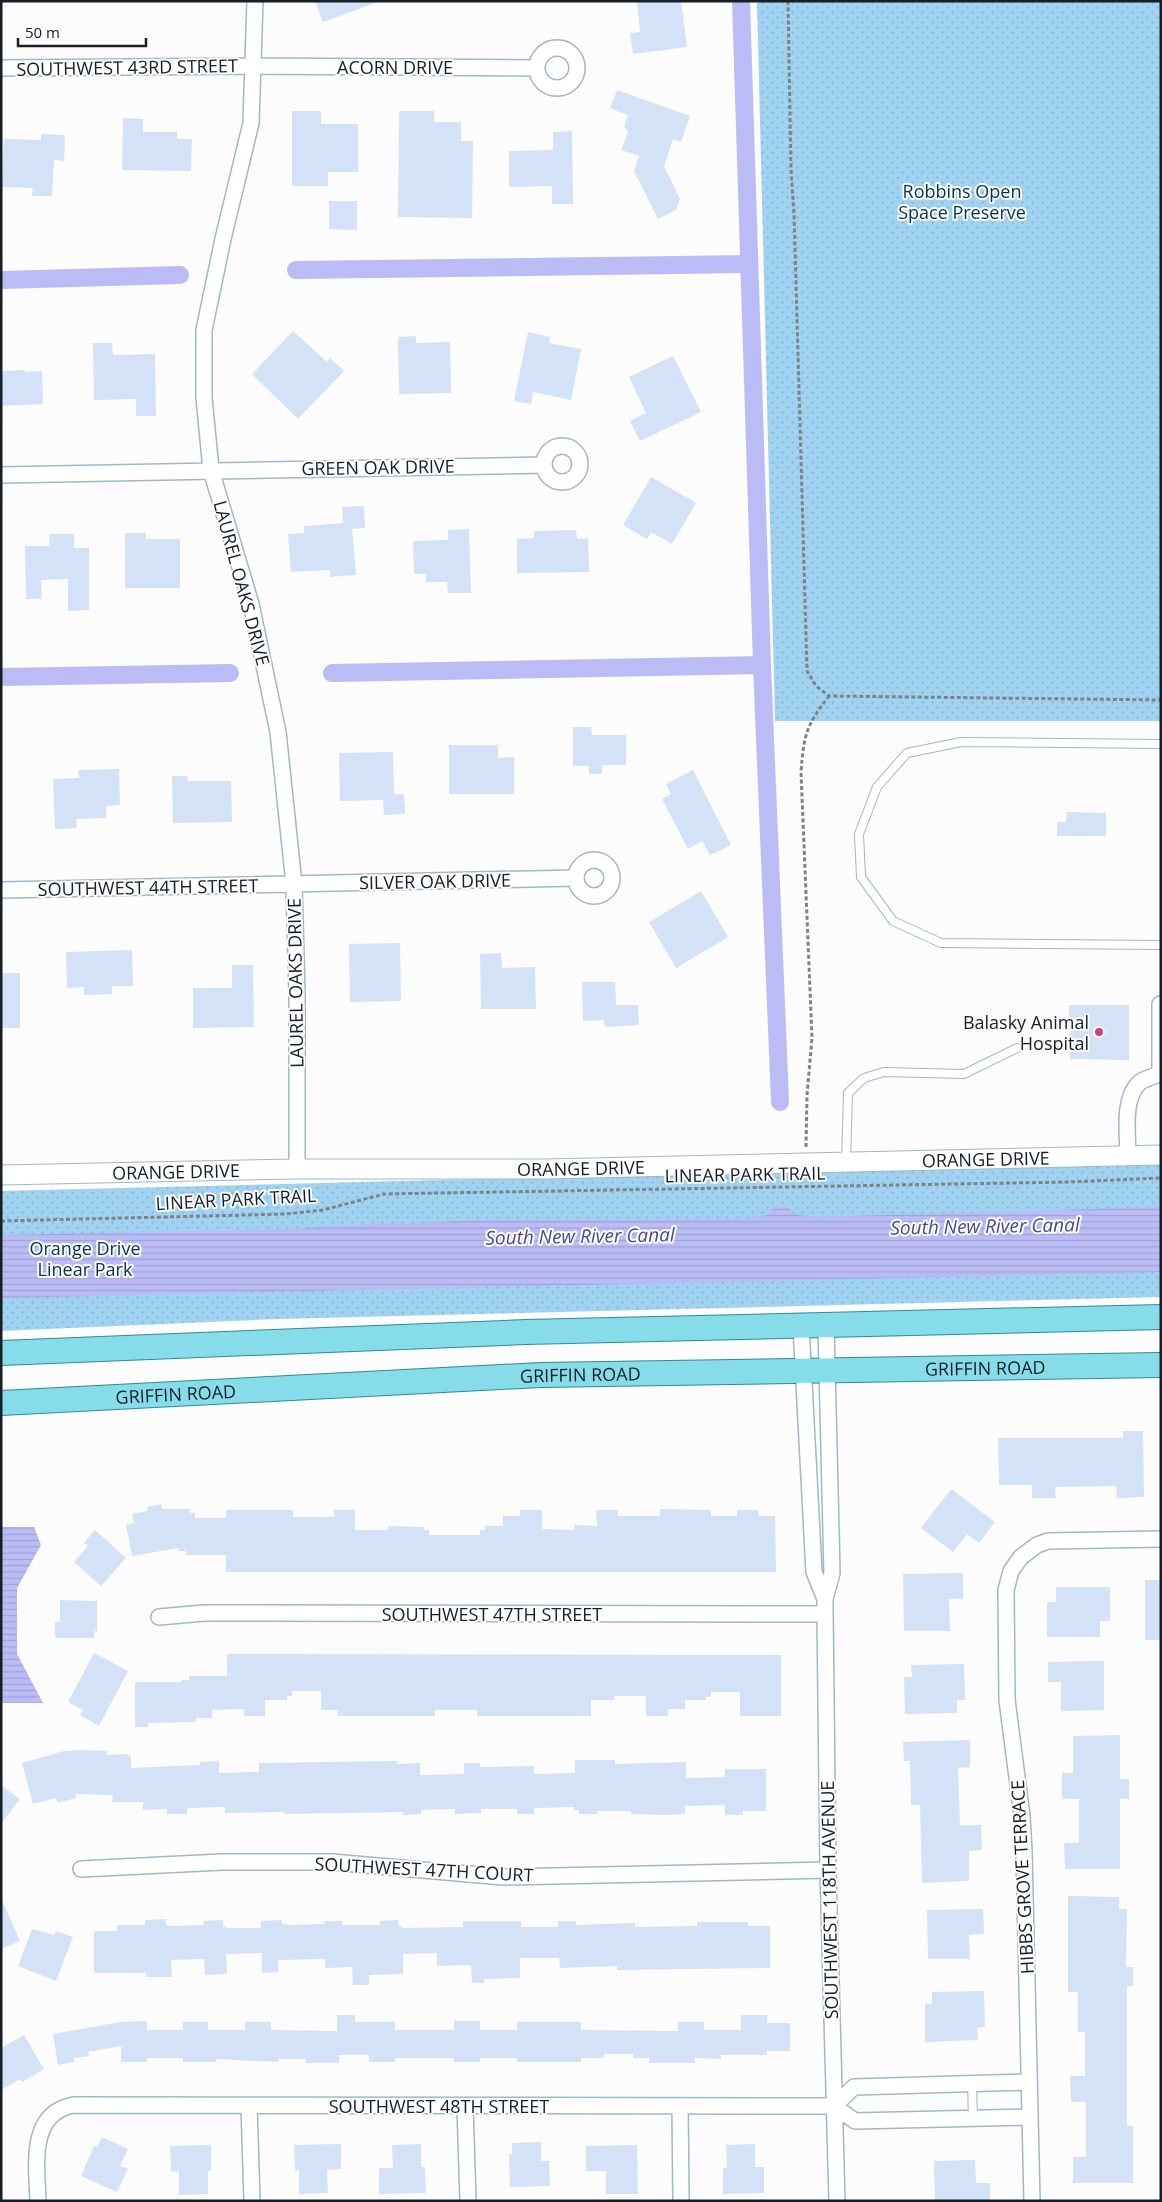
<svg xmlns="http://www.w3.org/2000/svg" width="1162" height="2202" viewBox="0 0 1162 2202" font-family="'Open Sans',sans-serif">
  <defs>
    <pattern id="park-dots" width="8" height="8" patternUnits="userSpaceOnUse" patternTransform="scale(1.25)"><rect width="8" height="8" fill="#a0d3f1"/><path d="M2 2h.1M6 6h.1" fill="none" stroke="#89b5ce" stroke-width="1.8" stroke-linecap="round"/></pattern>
    <pattern id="water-rules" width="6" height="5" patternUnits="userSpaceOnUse" patternTransform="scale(1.25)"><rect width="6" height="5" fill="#bbbcf6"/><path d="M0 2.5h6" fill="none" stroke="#a0a1d3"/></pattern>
  </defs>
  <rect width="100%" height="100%" fill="#fcfcfc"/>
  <path fill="url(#park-dots)" d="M757 1H1161V721H775Z
    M1161 1162V1297L277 1319 1 1331V1191Z"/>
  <path fill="url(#water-rules)" d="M789 1206 790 1211 797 1215 818 1217 1161 1207V1272L1 1298V1235L299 1229C356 1222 413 1225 470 1220L744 1219 767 1215 775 1207Z
    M1 1527H34L41 1545 17 1588V1654L43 1703H1Z"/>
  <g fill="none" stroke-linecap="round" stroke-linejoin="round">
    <path stroke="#bbbcf6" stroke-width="18" d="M741 1 762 665
      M296 270 749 264
      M1 280 180 275
      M332 673 762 665 780 1102
      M1 677 230 673"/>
  </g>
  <path fill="#d4e2f7" d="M315 1H375V3L323 22Z
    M637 1H681L687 47 633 54 630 33 640 32Z
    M617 90 690 116 681 142 673 139 664 166 680 199 676 210 658 219 634 171 639 156 621 150 628 132 624 126 628 115 610 108Z
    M292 111H321V124H358V172H328V186H292Z
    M399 111H434V122H461V141H473L472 218 398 217Z
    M123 118 143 119V132H177V139H192L191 171 122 170Z
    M572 131 573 204H552V186L509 187V151L553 150V132Z
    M41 134 65 135 64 161 54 160 52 196H32L33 188 2 187 4 139 41 140Z
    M329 201H357V230L329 229Z
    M293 331 327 362 330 358 344 371 298 419 252 374Z
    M528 332 550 337 549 343 581 349 571 400 533 392 531 404 514 401Z
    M416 336V343L450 342 451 393 399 394 398 337Z
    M93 343H112L113 355 155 354 156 416H136V399L94 400Z
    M673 356 701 412 640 441 630 421 646 413 629 377Z
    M25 370V372L42 371 43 404 1 406V371Z
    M651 477 696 503 672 544 651 532 647 539 623 525Z
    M364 506 365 528 352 529 356 575 330 577V570L291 572 288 534 304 533V526L343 523 342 507Z
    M469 529 471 593H448L447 582H426V574H414L413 541 448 540V530Z
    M576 530 577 539 588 538 589 572 517 573V539L534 538V531Z
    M125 533H146V539H180V588H125Z
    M49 534H74V548H89V610L68 611V579L41 580 42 599H26L25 546H50Z
    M573 727H591L592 735H626V765H602V774H589V766H573Z
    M449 745H498V758L514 757V794H449Z
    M393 752 394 794H404L405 814 384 815 383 800 340 801 339 753Z
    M119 769 120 805 106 806V818L76 819 77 828 55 829 53 779 79 778 78 770Z
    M693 770 731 845 710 855 702 841 688 849 662 799 671 794 666 784Z
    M172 776H187L188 781H231L232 822 173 823Z
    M1067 812 1106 813V836H1057V822H1066Z
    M701 891 728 937 676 968 649 922Z
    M400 943 401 1001 350 1002 349 944Z
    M132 950 133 986H112V994L84 995V987L67 988 66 952Z
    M501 953 502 968 535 967 536 1009H481L480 954Z
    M232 965H253L254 1027 193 1028V988H232Z
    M1 973H20V1028H2Z
    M582 982H615L616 1005H638L639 1025 605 1027 604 1020 583 1021Z
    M1069 1005H1129V1060L1070 1059Z
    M1123 1431H1143L1144 1497 1117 1498 1116 1486 1055 1487 1056 1498H1032V1485H999L998 1438H1123Z
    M951 1489 995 1522 979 1543 967 1534 953 1552 921 1528Z
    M161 1504 162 1509H190V1513H195V1518H226V1510H293V1517H334V1510H355V1530H388V1526L424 1527V1530H429V1535H480V1530H485V1526H503V1516H520V1510H542V1529L574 1530V1525L597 1526 596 1510H618V1516H660V1509L711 1510V1516H737V1510H758L759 1516H775L776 1572H226V1555H186V1551H179V1548L132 1556 126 1525 134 1523 132 1514 148 1511 147 1507Z
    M95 1530 126 1558 101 1586 74 1562 88 1546 84 1543Z
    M963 1573V1599H949L950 1631H904L903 1574Z
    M1145 1580H1161V1640H1145Z
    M1056 1587H1110V1621H1100V1637H1047V1602H1056Z
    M60 1600 97 1601V1631H94V1638H55V1622H60Z
    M94 1653 128 1671 99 1726 80 1715 83 1710 68 1702Z
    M227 1654 781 1655V1716H740V1692H711V1697H706V1700H685V1709H668V1716H646V1696H614V1700H591V1716H477V1710H435V1716H338V1710H321V1691H292V1696H287V1700H265V1716H244V1709L212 1710V1718H196V1722L148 1723V1727H135V1682H182V1680H189V1676H227Z
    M1094 1661H1104V1710L1061 1711V1682H1048V1662Z
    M964 1664 965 1700H957V1713L905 1714 904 1677H912L911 1665Z
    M1120 1735V1779H1129V1799H1120V1869H1065L1064 1843H1079V1799H1062V1773H1073V1736Z
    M970 1740V1767L958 1768 960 1825H981L982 1850 969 1851V1881L922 1883 920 1805H911L910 1761H904L903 1742Z
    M82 1750 107 1751 106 1755 125 1754 131 1756V1768L200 1765V1762L219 1761V1773L259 1772V1763L397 1761V1764L420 1763V1775L464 1774V1763H480V1767L534 1766V1774L575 1773V1760H615V1764L686 1762V1778L725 1777V1769H766V1811H743V1815H725V1805L685 1806V1814L667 1815 631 1814V1811H597V1814H579V1810H574V1807L534 1808V1814H517V1809H481V1813L455 1814V1809L421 1810V1814L403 1815V1812L284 1814V1812L225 1813V1807L187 1808V1814H167V1809L143 1810V1802H112L113 1795 75 1794 76 1798 58 1803 56 1798 33 1804 22 1763 64 1751Z
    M1 1785 20 1799 1 1824Z
    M1068 1896 1119 1897V1909H1127L1126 1967H1133V1986H1127V2126H1133V2183H1073V2157H1086V2102H1071L1070 2076H1085V2032H1078V1992H1068Z
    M1 1898 20 1941 1 1949Z
    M983 1909 984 1934 969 1935 970 1959H928L927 1910Z
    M166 1919V1925L172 1926 204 1925 203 1921 223 1920V1926L228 1928H261V1921L282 1920V1924L290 1925 325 1924 324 1921H342V1925H380V1921L398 1920 399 1926 404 1928 463 1927V1921H521V1927H558V1921H576V1925L635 1923V1927L697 1926V1922H748V1926H770V1968L617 1970V1966L560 1968 559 1958H520V1978L484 1979 485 1983H472L471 1965 437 1966V1953L403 1954V1974L369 1975V1985H353L352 1967 325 1968V1959L278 1960V1972L262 1973V1953L226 1954 227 1974 205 1975 204 1959 171 1960 172 1977H146V1973H94V1931H117V1925H145V1920Z
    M32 1929 54 1935 56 1931 73 1937 56 1981 18 1966Z
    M984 1991 985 2027 977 2028 978 2040 925 2042V2004H932V1992Z
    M337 2015H355V2022H395V2030H454V2021H480V2030H517V2022H581V2030L678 2031V2022H704V2030H741V2015H767V2023H790V2051H767V2055H721V2059L695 2058V2063H649V2058H633V2054H604V2058H581V2062H517V2058H480V2062H454V2058H395V2062H369V2055H339V2063H306V2059H278V2062L216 2059V2062H183V2058H147V2062H121V2046L88 2052 89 2056 74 2058V2062L58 2065 53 2034 121 2022 147 2021V2030H183V2022H208V2030H245V2022H271V2030L337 2031Z
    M24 2035 44 2069 22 2082 20 2079 1 2090V2048Z
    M102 2137 128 2149 120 2166 128 2169 117 2192 81 2176 94 2146 97 2147Z
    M541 2142V2161H549L550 2186 510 2187 509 2154H512V2143Z
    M341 2144V2169L327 2170 328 2193 299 2194V2170H295L294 2145Z
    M421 2144V2167H425L426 2193 379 2194V2168H393L392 2145Z
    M755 2144V2167H764V2193L723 2194V2168H727L726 2145Z
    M211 2145V2171H208V2194L179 2195V2171L171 2172 170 2146Z
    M637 2145 638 2194H606V2171H586V2146Z
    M975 2160 976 2183H990V2201H935L934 2161Z"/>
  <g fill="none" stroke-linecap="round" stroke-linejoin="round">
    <g stroke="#9cb9cb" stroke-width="10">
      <path id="service" d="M1161 744 961 742 907 753 877 787 859 834 861 877 893 921 941 943 1161 945
        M846 1162 848 1093 864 1078 884 1072 964 1074 1017 1048
        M972 2084 973 2118"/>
    </g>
    <g stroke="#9cb9cb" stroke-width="18">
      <path id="minor" d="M255 1 251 123 223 239 204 330V398L211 470 251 604 278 732 294 884 297 993V1169
        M537 68a20 20 0 1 1 40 0a20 20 0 1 1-40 0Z
        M1 68 254 66 537 68
        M544 464a18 18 0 1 1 36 0a18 18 0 1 1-36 0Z
        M2 475 544 465
        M576 878a18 18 0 1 1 36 0a18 18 0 1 1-36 0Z
        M2 890 575 878
        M1128 1156C1128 1136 1122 1099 1139 1083 1143 1079 1154 1076 1160 1074V1004
        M826 1325 832 1573 825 1599V1614L828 1870 837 2201
        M801 1326 814 1572 825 1599
        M159 1617 204 1613 825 1614
        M81 1869 222 1862H332L503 1877 828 1870
        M249 2105 252 2201
        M465 2106 468 2201
        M680 2106 681 2201
        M834 2106 854 2087 1029 2082
        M38 2201C37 2166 28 2114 73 2105L834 2106 855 2121 1030 2117
        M1032 2201 1024 1852 1022 1816 1007 1700 1006 1590 1011 1571 1021 1557 1037 1545 1048 1541 1161 1539"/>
    </g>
    <g stroke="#9cb9cb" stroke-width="21">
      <g id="tertiary">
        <path id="s1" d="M1 1175 297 1169H547L1161 1155"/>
      </g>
    </g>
    <g stroke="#2b8b9c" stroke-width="26">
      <g id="primary">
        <path d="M1 1353 526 1332 1161 1317"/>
        <path id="s2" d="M1 1403 541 1375 1161 1365"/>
      </g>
    </g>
    <path stroke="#7d8387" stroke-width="3" stroke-dasharray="4 2.5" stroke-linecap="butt" d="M788 1 791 171 794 213 807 671 816 686 829 696 1161 700
      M806 1147 807 1095 812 1038 801 772C804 734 806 726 829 696
      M1 1221 285 1214 323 1210 384 1194 1068 1182 1161 1178"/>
    <use href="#service" stroke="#fff" stroke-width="8"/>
    <use href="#minor" stroke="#fff" stroke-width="15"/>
    <use href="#tertiary" stroke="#fff" stroke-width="19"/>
    <use href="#primary" stroke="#87dce9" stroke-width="24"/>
  </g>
  <circle fill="#cd4480" stroke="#fcfcfc" stroke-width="2" cx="1099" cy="1032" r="5"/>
  <g text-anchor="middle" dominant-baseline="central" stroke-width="4" stroke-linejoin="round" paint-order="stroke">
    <g font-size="18" fill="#141f26" stroke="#fcfcfc">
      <text transform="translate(127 67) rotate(-1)">SOUTHWEST 43RD STREET</text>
      <text x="395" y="67">ACORN DRIVE</text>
      <text transform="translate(378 467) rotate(-1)">GREEN OAK DRIVE</text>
      <text transform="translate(242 583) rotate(75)">LAUREL OAKS DRIVE</text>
      <text transform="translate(435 881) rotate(-1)">SILVER OAK DRIVE</text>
      <text transform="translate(148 887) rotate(-1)">SOUTHWEST 44TH STREET</text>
      <text transform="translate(295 983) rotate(-91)">LAUREL OAKS DRIVE</text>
      <text stroke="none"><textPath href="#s1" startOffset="985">ORANGE DRIVE</textPath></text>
      <text stroke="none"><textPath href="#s1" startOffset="580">ORANGE DRIVE</textPath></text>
      <text stroke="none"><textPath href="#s1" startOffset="175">ORANGE DRIVE</textPath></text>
      <text transform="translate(745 1174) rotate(-1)">LINEAR PARK TRAIL</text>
      <text transform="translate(236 1199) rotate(-3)">LINEAR PARK TRAIL</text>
      <text stroke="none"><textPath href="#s2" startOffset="985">GRIFFIN ROAD</textPath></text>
      <text stroke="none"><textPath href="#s2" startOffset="580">GRIFFIN ROAD</textPath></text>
      <text stroke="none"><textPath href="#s2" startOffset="175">GRIFFIN ROAD</textPath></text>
      <text x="492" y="1614">SOUTHWEST 47TH STREET</text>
      <text transform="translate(424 1869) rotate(3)">SOUTHWEST 47TH COURT</text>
      <text transform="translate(1022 1877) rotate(-93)">HIBBS GROVE TERRACE</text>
      <text transform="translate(829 1900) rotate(-91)">SOUTHWEST 118TH AVENUE</text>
      <text x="439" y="2106">SOUTHWEST 48TH STREET</text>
    </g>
    <g font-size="18" fill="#00364e" stroke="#fcfcfc">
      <text x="962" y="191">Robbins Open<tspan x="962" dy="21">Space Preserve</tspan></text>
      <text x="85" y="1248">Orange Drive<tspan x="85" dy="21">Linear Park</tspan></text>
    </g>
    <g font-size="18" fill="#141f26" stroke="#fcfcfc" text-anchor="end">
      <text x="1089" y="1022">Balasky Animal<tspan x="1089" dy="21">Hospital</tspan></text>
    </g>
    <g font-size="19" font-style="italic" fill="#4b478c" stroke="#fcfcfc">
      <text transform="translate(985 1226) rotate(-1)">South New River Canal</text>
      <text transform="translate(580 1236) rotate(-1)">South New River Canal</text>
    </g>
  </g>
  <rect width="1162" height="2202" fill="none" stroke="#141f26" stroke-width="5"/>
  <path d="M18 38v8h128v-8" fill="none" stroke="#141f26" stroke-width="2.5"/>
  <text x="25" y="38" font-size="15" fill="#141f26" stroke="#fcfcfc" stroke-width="4" paint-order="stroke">50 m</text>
</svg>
